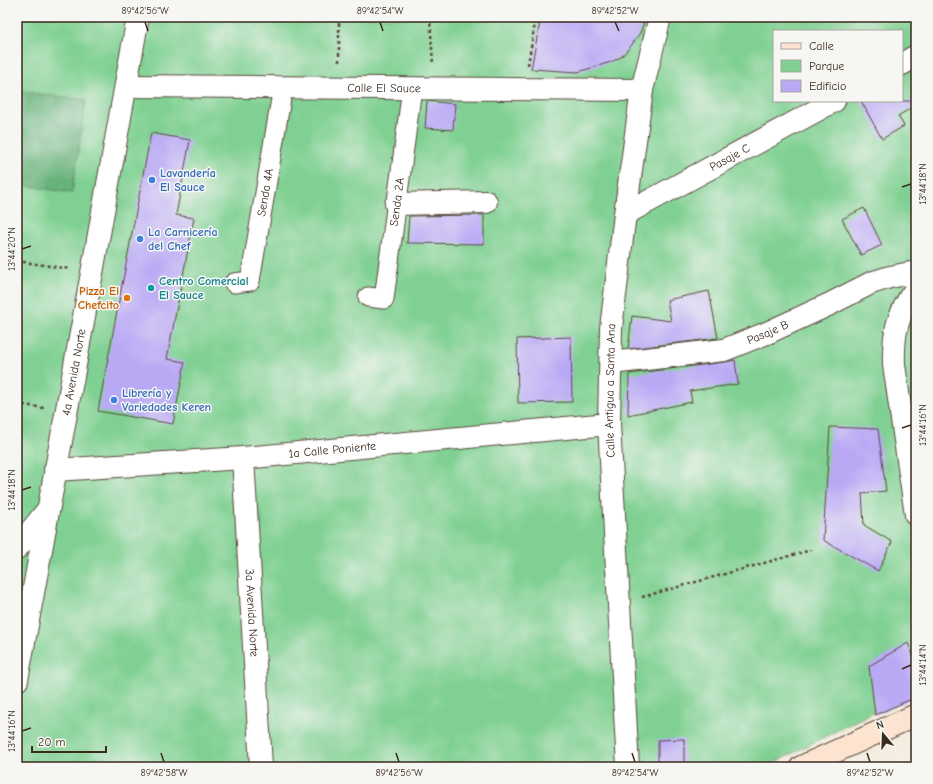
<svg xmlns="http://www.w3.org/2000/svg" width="933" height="784" viewBox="0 0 933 784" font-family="'Comic Neue',sans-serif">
  <rect width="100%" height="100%" fill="#f6f6f2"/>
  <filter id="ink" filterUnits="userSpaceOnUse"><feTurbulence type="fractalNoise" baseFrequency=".025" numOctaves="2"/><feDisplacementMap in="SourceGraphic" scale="8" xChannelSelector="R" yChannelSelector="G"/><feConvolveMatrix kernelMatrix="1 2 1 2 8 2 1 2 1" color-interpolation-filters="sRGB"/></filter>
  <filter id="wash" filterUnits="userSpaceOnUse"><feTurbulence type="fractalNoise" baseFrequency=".012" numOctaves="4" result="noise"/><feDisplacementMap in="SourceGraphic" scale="16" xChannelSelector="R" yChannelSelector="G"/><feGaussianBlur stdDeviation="0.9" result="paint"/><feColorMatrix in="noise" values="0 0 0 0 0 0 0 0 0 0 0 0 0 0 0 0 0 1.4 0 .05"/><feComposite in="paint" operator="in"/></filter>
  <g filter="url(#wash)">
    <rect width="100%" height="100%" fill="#f3ebda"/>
    <path fill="#7fd092" stroke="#5d7d58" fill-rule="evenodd" d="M17 17H916V690L766 767H17ZM774 31H902V101H774Z"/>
    <path fill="#67b27c" stroke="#516e4d" d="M17 91 86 100 72 193 17 184Z"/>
    <g id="blocks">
      <path fill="#b9a9f5" d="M541 17H646L640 33 631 46 621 57 611 62 578 72 531 69Z
        M427 101 455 104 453 130 425 128Z
        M861 101H916V105L898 116 904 126 882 139Z
        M151 133 190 140 176 215 194 218 167 359 185 362 173 424 98 411Z
        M864 208 882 245 861 255 842 219Z
        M484 215V244L407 243 409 216Z
        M709 291 718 338 628 349 632 316 671 321 667 300Z
        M571 337 572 402 518 403 517 339Z
        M735 360 738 384 690 391 692 402 628 415 629 374 725 362Z
        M830 427 878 429 886 491 862 493 864 525 892 542 878 571 823 540Z
        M908 643 916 663V697L875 715 869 666Z
        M684 739V767H658V740Z"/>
    </g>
  </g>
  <g filter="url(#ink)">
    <use href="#blocks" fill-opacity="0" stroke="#57473a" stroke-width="1"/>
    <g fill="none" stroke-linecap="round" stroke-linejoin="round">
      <g stroke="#57473a" stroke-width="21">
        <g id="pedestrian">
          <path id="s1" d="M234 283 250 281 283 87"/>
          <path id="s2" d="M368 297 384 299 412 88"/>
        </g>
      </g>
      <g stroke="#57473a" stroke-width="24">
        <g id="minor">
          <path d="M902 64 916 56"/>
          <path id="s3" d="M126 86 642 90"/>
          <path d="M396 204 486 202"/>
          <path id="s4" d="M625 214 834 101"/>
          <path d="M916 288C897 315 893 332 894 365L916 515"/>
          <path id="s5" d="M611 363 724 350 767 333 830 304 871 283 890 277 916 272"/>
          <path id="s6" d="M243 458 261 767"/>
          <path id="s7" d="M55 470 243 458 609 424"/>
          <path d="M17 548 46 512"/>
          <path id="s8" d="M17 680 92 273 138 17"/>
        </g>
      </g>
      <g stroke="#57473a" stroke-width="24">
        <g id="tertiary">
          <path id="s9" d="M628 767 609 424 611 328 625 214 642 90 660 17"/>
        </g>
      </g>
      <g stroke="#57473a" stroke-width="24">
        <path id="secondary" d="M801 767 916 715"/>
      </g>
      <path stroke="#57473a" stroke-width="2.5" stroke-dasharray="3 3" stroke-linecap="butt" d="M339 17V64
        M430 17 433 64
        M528 65 536 17
        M17 261 70 269
        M17 404 44 408
        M642 597 811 550"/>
      <use href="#pedestrian" stroke="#fff" stroke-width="19"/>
      <use href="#minor" stroke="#fff" stroke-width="22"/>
      <use href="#tertiary" stroke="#fff" stroke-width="22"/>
      <use href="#secondary" stroke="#fde4d1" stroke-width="22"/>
    </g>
  </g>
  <path fill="none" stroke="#3b2a1e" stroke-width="1.5" d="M145 22 148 31M380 22 383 31M615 22 619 31M902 187 911 184M22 249 31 246M902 428 911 425M22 490 31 487M902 669 911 665M22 731 31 728M161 753 164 762M396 753 399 762M632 753 635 762M867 753 870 762"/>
  <g fill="#3f7fe0" stroke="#f6f6f2" stroke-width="1.5">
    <circle cx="152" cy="180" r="4"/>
    <circle cx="140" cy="239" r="4"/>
    <circle cx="114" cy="400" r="4"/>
  </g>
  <circle fill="#0f9aa8" stroke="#f6f6f2" stroke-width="1.5" cx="151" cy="288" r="4"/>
  <circle fill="#e8710a" stroke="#f6f6f2" stroke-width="1.5" cx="127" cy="298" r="4"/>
  <g text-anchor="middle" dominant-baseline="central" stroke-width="3" stroke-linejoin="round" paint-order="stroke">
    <g font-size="12" fill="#3b2a1e" stroke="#f6f6f2">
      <text stroke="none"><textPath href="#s3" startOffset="258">Calle El Sauce</textPath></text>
      <text stroke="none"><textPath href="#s4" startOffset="119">Pasaje C</textPath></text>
      <text stroke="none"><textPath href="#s1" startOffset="106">Senda 4A</textPath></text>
      <text stroke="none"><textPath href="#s2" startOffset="114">Senda 2A</textPath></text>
      <text stroke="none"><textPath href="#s5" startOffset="161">Pasaje B</textPath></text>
      <text stroke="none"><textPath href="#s8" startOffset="313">4a Avenida Norte</textPath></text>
      <text stroke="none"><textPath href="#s9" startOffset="377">Calle Antigua a Santa Ana</textPath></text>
      <text stroke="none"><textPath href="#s7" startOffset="278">1a Calle Poniente</textPath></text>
      <text stroke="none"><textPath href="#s6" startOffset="155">3a Avenida Norte</textPath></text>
    </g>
    <g font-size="12" font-weight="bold" fill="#366cbe" stroke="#f6f6f2" text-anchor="start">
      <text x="160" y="173">Lavandería<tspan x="160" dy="14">El Sauce</tspan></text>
      <text x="148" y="232">La Carnicería<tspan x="148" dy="14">del Chef</tspan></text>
      <text x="122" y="393">Librería y<tspan x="122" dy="14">Variedades Keren</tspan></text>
    </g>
    <g font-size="12" font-weight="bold" fill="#0d838f" stroke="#f6f6f2" text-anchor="start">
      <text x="159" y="281">Centro Comercial<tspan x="159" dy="14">El Sauce</tspan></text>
    </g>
    <g font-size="12" font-weight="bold" fill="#c56008" stroke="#f6f6f2" text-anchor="end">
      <text x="119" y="291">Pizza El<tspan x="119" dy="14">Chefcito</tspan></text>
    </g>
  </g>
  <rect width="933" height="784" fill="none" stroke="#f6f6f2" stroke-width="44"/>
  <rect x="773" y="30" width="130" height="72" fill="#f6f6f2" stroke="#aba49d"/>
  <rect x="781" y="43" width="20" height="6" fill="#fde4d1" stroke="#aba49d"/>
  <text x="809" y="50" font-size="12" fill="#3b2a1e">Calle</text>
  <rect x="781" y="60" width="20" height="12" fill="#7fd092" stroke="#aba49d"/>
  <text x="809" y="70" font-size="12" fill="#3b2a1e">Parque</text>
  <rect x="781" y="80" width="20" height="12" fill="#b9a9f5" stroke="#aba49d"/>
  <text x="809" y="90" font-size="12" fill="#3b2a1e">Edificio</text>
  <g transform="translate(883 734) rotate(341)" stroke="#f6f6f2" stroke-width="3" paint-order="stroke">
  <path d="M0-3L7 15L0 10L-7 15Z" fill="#3b2a1e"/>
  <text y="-6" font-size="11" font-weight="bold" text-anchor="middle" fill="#3b2a1e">N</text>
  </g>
  <path d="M32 746v6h74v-6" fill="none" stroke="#3b2a1e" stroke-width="2"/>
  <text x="38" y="746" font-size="12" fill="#3b2a1e" stroke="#f6f6f2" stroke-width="3" paint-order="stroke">20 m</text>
  <rect x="22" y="22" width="889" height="740" fill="none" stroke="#3b2a1e" stroke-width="1.5"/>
  <g font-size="10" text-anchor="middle" fill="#3b2a1e">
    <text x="145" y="14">89°42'56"W</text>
    <text x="380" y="14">89°42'54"W</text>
    <text x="615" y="14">89°42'52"W</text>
    <text transform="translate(922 184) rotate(-90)" y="4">13°44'18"N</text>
    <text transform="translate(11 249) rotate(-90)" y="4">13°44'20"N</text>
    <text transform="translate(922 425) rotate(-90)" y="4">13°44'16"N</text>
    <text transform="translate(11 490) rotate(-90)" y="4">13°44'18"N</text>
    <text transform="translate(922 665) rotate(-90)" y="4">13°44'14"N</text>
    <text transform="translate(11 731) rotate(-90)" y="4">13°44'16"N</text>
    <text x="164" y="776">89°42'58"W</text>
    <text x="399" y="776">89°42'56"W</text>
    <text x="635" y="776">89°42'54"W</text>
    <text x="870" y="776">89°42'52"W</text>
  </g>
</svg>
